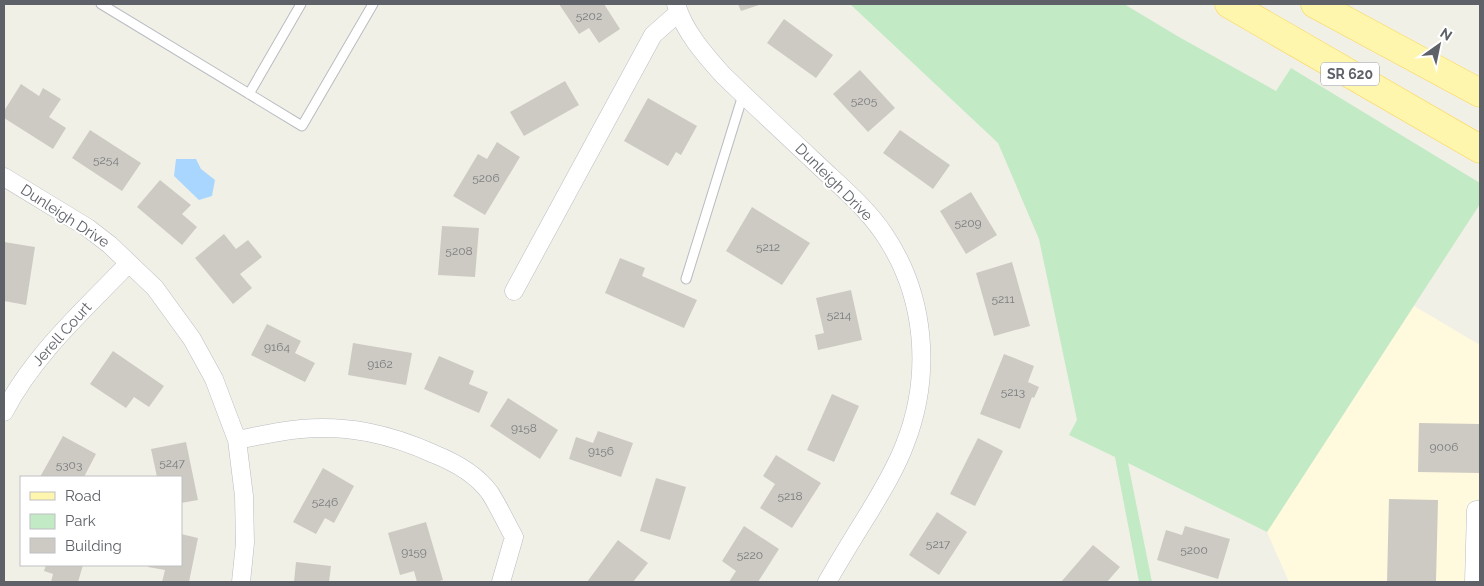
<svg xmlns="http://www.w3.org/2000/svg" width="1484" height="586" viewBox="0 0 1484 586" font-family="Raleway,sans-serif">
  <rect width="100%" height="100%" fill="#f1f0e7"/>
  <path fill="#fff9de" d="M1414 306 1480 345V582H1289L1267 532Z"/>
  <path fill="#c2eac4" d="M850 4H1124L1179 37 1276 91 1291 68 1480 183V204L1267 532 1128 463 1152 582H1139L1115 457 1069 435 1077 420 1039 239 998 143Z"/>
  <path fill="#a9d6ff" d="M176 159H196L201 169 215 180 212 196 199 200 174 176Z"/>
  <path fill="#cdcac4" d="M559 4H604L620 29 599 43 589 28 579 34Z
    M738 4H762L741 11Z
    M784 19 833 55 816 78 767 43Z
    M860 70 895 108 868 132 833 94Z
    M565 81 579 105 524 136 510 112Z
    M21 84 39 96 43 88 61 99 49 117 66 128 53 149 4 118V111Z
    M648 98 697 126 681 155 676 152 668 166 624 141Z
    M90 130 141 163 122 191 72 158Z
    M900 130 950 165 933 189 883 153Z
    M497 142 520 157 485 215 453 196 478 154 487 159Z
    M160 180 191 205 182 214 197 227 182 245 137 207Z
    M971 192 997 235 966 254 940 211Z
    M752 207 810 243 782 285 726 251Z
    M442 226 479 228 475 277 438 275Z
    M224 234 236 249 248 240 262 257 240 274 252 288 233 304 195 258Z
    M4 242 35 247 26 305 4 301Z
    M620 258 645 268 642 276 697 300 684 328 605 293Z
    M1012 262 1030 326 994 336 976 273Z
    M851 290 862 340 818 350 815 335 824 333 816 298Z
    M267 324 301 341 295 353 315 363 305 382 251 355Z
    M353 343 412 353 406 385 348 375Z
    M113 351 164 386 149 407 134 397 126 408 90 384Z
    M1004 354 1034 366 1028 382 1039 387 1034 398 1032 397 1020 429 980 414Z
    M439 356 474 371 469 384 488 392 479 413 424 389Z
    M832 394 859 406 834 462 807 450Z
    M508 398 558 430 540 459 490 426Z
    M1419 423 1480 424V473L1418 472Z
    M598 431 633 443 621 477 569 459 576 437 593 443Z
    M63 436 96 454 84 477H40Z
    M978 438 1003 451 975 506 950 494Z
    M186 442 198 500 181 503V477H157L151 449Z
    M776 455 821 483 792 528 760 508 775 484 763 476Z
    M323 468 354 486 334 523 325 518 316 534 293 522Z
    M656 478 686 487 670 540 640 531Z
    M1389 499 1438 500 1436 582H1387Z
    M937 512 967 532 939 575 909 555Z
    M426 522 443 580 436 582H417L414 571 400 575 388 533Z
    M744 526 779 549 758 582H729L736 571 722 561Z
    M1185 526 1230 539 1218 579 1157 560 1166 530 1182 535Z
    M181 534 198 538 189 582H162L165 570 148 567 149 565H181Z
    M618 540 648 563 633 582H587Z
    M1093 545 1120 567 1107 582H1061Z
    M296 562 331 566 329 582H294Z
    M46 565H83L78 582H51L53 574 44 571Z"/>
  <g fill="none" stroke-linecap="round" stroke-linejoin="round">
    <g stroke="#b9bcc1" stroke-width="11">
      <path id="service" d="M101 4 302 126 373 4
        M249 94 301 4
        M686 279 743 95"/>
    </g>
    <g stroke="#b9bcc1" stroke-width="19">
      <path id="minor" d="M676 4C684 31 704 54 723 75 754 105 785 134 816 163 840 186 866 207 884 234 926 296 932 375 905 444 896 468 883 489 870 511 855 535 841 558 827 582
        M4 177 88 228 110 245 155 288 192 339 214 379 237 440 244 496 245 543 241 582
        M514 291 653 35 679 12
        M4 412C34 354 85 309 129 263
        M237 440C258 436 279 431 301 429 349 425 390 434 434 454 454 462 477 475 490 493 499 507 506 523 514 537L501 582
        M1474 582 1476 510H1480"/>
    </g>
    <g stroke="#fcd555" stroke-width="29">
      <path id="primary" d="M1229 4 1480 149
        M1315 4 1480 93"/>
    </g>
    <use href="#service" stroke="#fff" stroke-width="9"/>
    <use href="#minor" stroke="#fff" stroke-width="18"/>
    <use href="#primary" stroke="#fff6ae" stroke-width="28"/>
  </g>
  <g text-anchor="middle" dominant-baseline="central" stroke-width="4" stroke-linejoin="round" paint-order="stroke">
    <g font-size="12" fill="#7a7c7f">
      <text x="589" y="16">5202</text>
      <text x="864" y="101">5205</text>
      <text x="106" y="160">5254</text>
      <text x="486" y="178">5206</text>
      <text x="968" y="223">5209</text>
      <text x="768" y="247">5212</text>
      <text x="459" y="251">5208</text>
      <text x="1003" y="299">5211</text>
      <text x="839" y="315">5214</text>
      <text x="277" y="347">9164</text>
      <text x="380" y="364">9162</text>
      <text x="1013" y="392">5213</text>
      <text x="524" y="428">9158</text>
      <text x="1444" y="447">9006</text>
      <text x="601" y="451">9156</text>
      <text x="172" y="463">5247</text>
      <text x="69" y="465">5303</text>
      <text x="790" y="496">5218</text>
      <text x="325" y="502">5246</text>
      <text x="938" y="544">5217</text>
      <text x="1194" y="550">5200</text>
      <text x="414" y="552">9159</text>
      <text x="750" y="555">5220</text>
    </g>
    <rect fill="#fff" stroke="#8e9195" stroke-width="1" x="1321" y="62.5" width="58" height="23" rx="4"/>
    <g font-size="14" font-weight="bold" fill="#5e6268">
      <text x="1350" y="74">SR 620</text>
    </g>
    <g font-size="15" fill="#5e6268" stroke="#fff">
      <text transform="translate(834 182) rotate(45)">Dunleigh Drive</text>
      <text transform="translate(65 216) rotate(33)">Dunleigh Drive</text>
      <text transform="translate(62 334) rotate(-48)">Jerell Court</text>
    </g>
  </g>
  <rect width="1484" height="586" fill="none" stroke="#5e6268" stroke-width="10"/>
  <rect x="20" y="476" width="162" height="90" fill="#ffffff" stroke="#bfc0c3"/>
  <rect x="30" y="492" width="25" height="8" fill="#fff6ae" stroke="#bfc0c3"/>
  <text x="65" y="501" font-size="15" fill="#5e6268">Road</text>
  <rect x="30" y="514" width="25" height="15" fill="#c2eac4" stroke="#bfc0c3"/>
  <text x="65" y="526" font-size="15" fill="#5e6268">Park</text>
  <rect x="30" y="538" width="25" height="15" fill="#cdcac4" stroke="#bfc0c3"/>
  <text x="65" y="551" font-size="15" fill="#5e6268">Building</text>
  <g transform="translate(1439 45) rotate(33)" stroke="#ffffff" stroke-width="4" paint-order="stroke">
  <path d="M0-4L9 19L0 12L-9 19Z" fill="#5e6268"/>
  <text y="-8" font-size="14" font-weight="bold" text-anchor="middle" fill="#5e6268">N</text>
  </g>
</svg>
